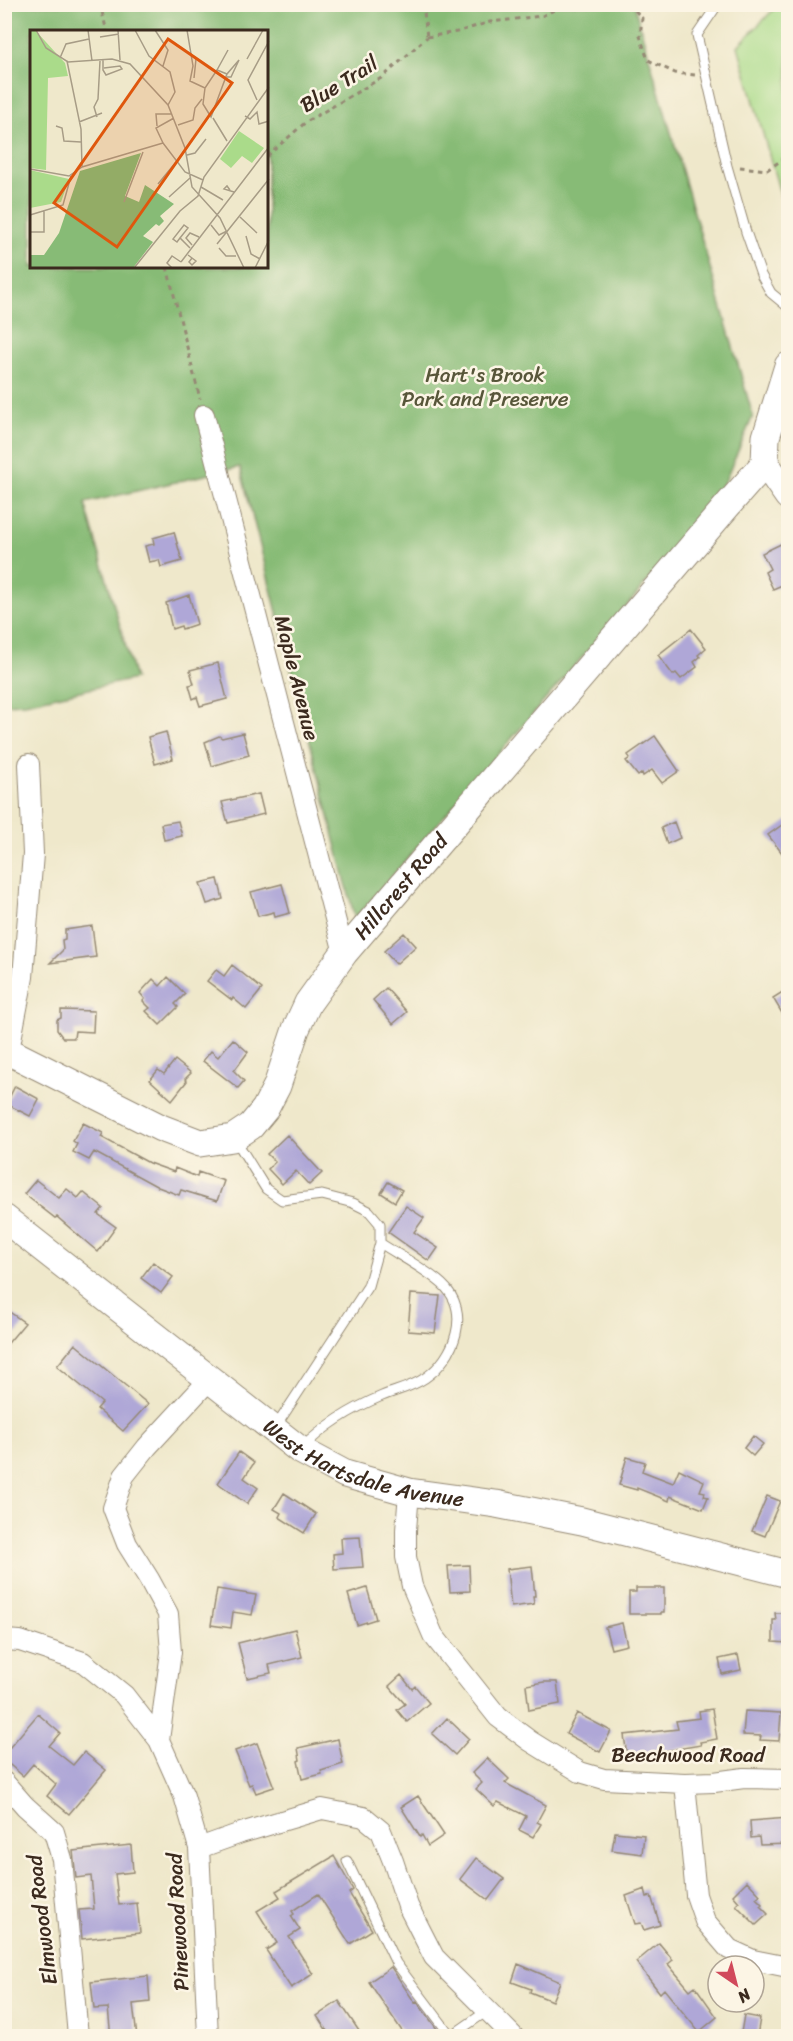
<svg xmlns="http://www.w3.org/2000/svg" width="793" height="2041" viewBox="0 0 793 2041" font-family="Sriracha,sans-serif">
  <rect width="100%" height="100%" fill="#fcf5e5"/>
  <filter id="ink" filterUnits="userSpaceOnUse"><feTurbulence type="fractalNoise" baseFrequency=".0167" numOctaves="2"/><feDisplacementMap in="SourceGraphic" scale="12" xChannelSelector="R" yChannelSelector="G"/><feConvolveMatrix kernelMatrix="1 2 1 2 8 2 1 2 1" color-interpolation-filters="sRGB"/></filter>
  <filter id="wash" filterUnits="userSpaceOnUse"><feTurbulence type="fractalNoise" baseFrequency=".008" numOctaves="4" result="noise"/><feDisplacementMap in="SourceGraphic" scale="24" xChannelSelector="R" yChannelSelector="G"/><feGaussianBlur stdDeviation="1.35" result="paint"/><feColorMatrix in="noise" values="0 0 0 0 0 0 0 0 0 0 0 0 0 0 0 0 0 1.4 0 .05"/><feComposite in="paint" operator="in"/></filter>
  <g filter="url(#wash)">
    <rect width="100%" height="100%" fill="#efe8cb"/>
    <path fill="#aadb8a" stroke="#728254" stroke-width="1.5" d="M779 4 788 5V221L738 46Z"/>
    <path fill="#87bb76" stroke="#61724a" stroke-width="1.5" fill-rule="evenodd" d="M4 5H634L753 416 726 479 706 509 637 594 355 919 240 467 85 503 135 679 25 703 5 704ZM32 32H267V267H32Z"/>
    <g id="blocks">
      <path fill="#afa7d7" d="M174 532 182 561 161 567 159 560 149 562 145 546 154 544 153 538Z
        M789 540V582L773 589 765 572 770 569 762 553Z
        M189 595 197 624 182 629 181 626 172 629 166 603Z
        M691 629 706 648 698 655 700 657 694 662 697 667 681 679 676 673 673 675 658 655Z
        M218 663 227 699 200 706 197 697 193 699 189 685 194 684 190 670Z
        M166 732 173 759 155 764 148 737Z
        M243 733 249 755 212 766 205 742 219 736 222 738Z
        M655 736 679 771 662 783 652 770 643 776 642 773 638 776 626 761 630 758 628 755Z
        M259 794 264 814 228 823 222 802Z
        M789 820V862L768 835Z
        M178 821 182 836 164 840 161 824Z
        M674 822 680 838 667 844 661 828Z
        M218 879 223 899 207 904 200 883Z
        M282 884 290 913 275 917 274 912 258 916 251 892Z
        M92 926 96 957 50 963 63 950 62 940 65 939V930Z
        M404 933 416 946 396 964 384 951Z
        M232 965 262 989 246 1009 233 998 232 1000 207 981 216 970 224 976Z
        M168 977 185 994 175 1004 178 1007 160 1025 146 1011 150 1008 143 1001 145 999 140 993 153 979 160 986Z
        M386 988 407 1012 393 1024 373 1000Z
        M784 991 789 1000V1025L773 998Z
        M61 1010 94 1011 93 1032 75 1031 74 1038H63L57 1030V1020L61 1018Z
        M233 1039 248 1052 234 1071 244 1081 238 1088 203 1061 211 1051 218 1057Z
        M175 1060 191 1073 185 1079 187 1081 172 1100 150 1080 158 1070 164 1074Z
        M15 1086 39 1099 30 1116 6 1104Z
        M83 1123 103 1133 101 1137 149 1163 174 1172 175 1168 197 1177 198 1172 224 1181 217 1201 181 1190 179 1195 158 1187 94 1152 89 1160 73 1152 77 1144 73 1141Z
        M287 1135 322 1173 309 1185 296 1171 282 1184 268 1169 275 1162 267 1154Z
        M36 1180 59 1198 67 1189 78 1198 83 1192 103 1208 98 1214 116 1227 98 1252 57 1217 55 1218 24 1194Z
        M388 1182 402 1190 395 1202 381 1193Z
        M406 1206 424 1218 414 1232 438 1248 429 1261 388 1232Z
        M153 1262 173 1277 161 1293 141 1278Z
        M411 1294 440 1296 435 1333 408 1331Z
        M4 1308 25 1323 4 1348Z
        M75 1344 148 1404 123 1431 97 1409 102 1403 57 1366Z
        M753 1436 763 1444 753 1456 744 1448Z
        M239 1452 254 1463 244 1478 258 1488 247 1504 218 1483Z
        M627 1457 645 1462 642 1471 673 1483 679 1469 704 1481 700 1491 705 1492 704 1496 708 1497 703 1509 670 1496 669 1501 637 1488V1490L619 1485Z
        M284 1493 316 1514 304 1533 279 1517 281 1513 274 1509Z
        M767 1496 780 1501 765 1536 752 1531Z
        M360 1537 363 1567 334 1569 333 1554 342 1553 341 1538Z
        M469 1565 470 1591 450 1592 448 1566Z
        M532 1566 535 1596H533L534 1604 511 1607 507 1569Z
        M367 1588 376 1619 357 1625 348 1594Z
        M636 1588H664V1612H661V1614H629V1592H636Z
        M217 1589 256 1595 252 1615 233 1612 231 1628 211 1625Z
        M775 1613H789V1643L773 1642V1620H776Z
        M622 1623 627 1645 611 1649 605 1627Z
        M295 1629 302 1657 269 1665 271 1673 247 1678 238 1643Z
        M738 1655 741 1670 722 1674 719 1659Z
        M401 1675 412 1689 415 1686 429 1703 407 1722 397 1710 405 1704 389 1686Z
        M544 1682H557L560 1704 529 1710 526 1685Z
        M712 1709 717 1739 700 1742 701 1745 665 1751 666 1753 627 1756 624 1735 678 1729 676 1721 700 1718 699 1711Z
        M745 1711 781 1713 779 1741 760 1740 761 1736 743 1735Z
        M577 1713 611 1731 600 1752 566 1734Z
        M38 1714 60 1733 49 1746 73 1765 84 1752 106 1770 69 1814 47 1796 56 1784 33 1764 23 1776 4 1760V1754Z
        M447 1718 469 1739 455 1755 432 1734Z
        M338 1739 343 1764 321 1771 322 1774 302 1779 298 1761 300 1760 298 1748Z
        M257 1743 274 1787 256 1793 252 1784 249 1785 235 1751Z
        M487 1758 509 1779 505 1783 546 1805 537 1822 541 1824 533 1837 519 1830 526 1816 498 1802 494 1806 476 1789 482 1783 472 1773Z
        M418 1796 444 1835 428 1846 422 1835 420 1837 401 1807Z
        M789 1818V1844L760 1845 759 1837 751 1838 750 1821Z
        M615 1832 644 1835 642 1854 612 1850Z
        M131 1845 133 1872 115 1874 119 1905 137 1903 140 1933 82 1939 79 1910 94 1909 91 1876 76 1878 73 1851Z
        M334 1856 353 1890 349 1893 372 1930 350 1944 318 1894 292 1911 294 1914 291 1916 300 1930 289 1937 313 1974 291 1988 266 1950 277 1943 257 1911 280 1897 276 1891Z
        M476 1858 504 1879 488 1900 460 1879Z
        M747 1881 760 1895 756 1898 762 1904 760 1906 768 1914 756 1925 736 1905 739 1902 733 1895Z
        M645 1889 647 1897 651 1896 660 1925 644 1930 641 1923 635 1924 626 1896Z
        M659 1943 673 1960 668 1964 690 1990 695 1986 717 2017 699 2032 664 1989 660 1993 636 1962Z
        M518 1964 560 1982 552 2001 530 1992 531 1989 512 1982Z
        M391 1967 415 2003 417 2002 443 2037H406L369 1982Z
        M148 1976 150 2002 133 2004 137 2037H111L108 2008 94 2009 91 1982Z
        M339 2001 363 2037H331L317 2016Z
        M744 2015 760 2018 757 2036 741 2033Z"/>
    </g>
  </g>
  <g filter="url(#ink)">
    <use href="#blocks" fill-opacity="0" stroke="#958974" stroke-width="1.5"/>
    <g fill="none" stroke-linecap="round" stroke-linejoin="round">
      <g stroke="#958974" stroke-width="11">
        <path id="lane" d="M718 4 697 35 727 166 746 232 761 275 771 293 788 307
          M235 1139 266 1189 282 1200 322 1195 353 1203 369 1211 380 1224V1243L368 1286 275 1428
          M302 1448C325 1425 353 1408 382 1396 397 1390 412 1387 425 1378 455 1358 472 1311 442 1284 424 1268 400 1256 380 1243
          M347 1861 396 1963 451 2036
          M451 2036 487 2011"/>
      </g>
      <g stroke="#958974" stroke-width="22">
        <path id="street" d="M204 415 344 953
          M9 1050 23 977 33 854 29 764
          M409 1492 406 1530V1557L412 1586 433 1635 498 1717 530 1741 580 1772 604 1779 685 1783 714 1782 744 1778 788 1779
          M4 1640 20 1641 83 1662 124 1695 159 1740 184 1796 199 1848 208 2036
          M159 1740 171 1652 168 1614 149 1579 127 1544 113 1508 124 1476 147 1447 209 1380
          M4 1782 25 1806 54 1832 62 1859 78 2036
          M685 1783 696 1895 705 1921 729 1949 753 1960 788 1967
          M199 1848 241 1833 322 1809 364 1817 381 1831 393 1861 408 1906 434 1957 513 2036"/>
      </g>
      <g stroke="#958974" stroke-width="29">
        <g id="secondary">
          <path d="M788 366 766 437 765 463 788 496"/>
          <path id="s1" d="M4 1049 161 1128 200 1143 233 1138 251 1126 265 1109 277 1086 296 1029 308 1003 344 953 727 506 765 463"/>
          <path id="s2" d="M4 1218 300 1450 345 1474 409 1492 496 1504 582 1521 788 1574"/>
        </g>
      </g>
      <path stroke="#958974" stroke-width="3" stroke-dasharray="4.5 4.5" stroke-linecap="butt" d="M100 4 107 32
        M423 4 427 37
        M629 4 642 18 640 36 648 60 675 73 695 75
        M427 37 457 32 490 22 542 16 566 4
        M267 156 306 122 383 77 427 37
        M740 167 767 170 788 156
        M167 267 200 399"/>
      <use href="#lane" stroke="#fff" stroke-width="9"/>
      <use href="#street" stroke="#fff" stroke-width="20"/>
      <use href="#secondary" stroke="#fff" stroke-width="27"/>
    </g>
  </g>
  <g text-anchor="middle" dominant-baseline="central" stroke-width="5" stroke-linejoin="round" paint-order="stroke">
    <g font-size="21" fill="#3b2a1e" stroke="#fcf5e5">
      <text transform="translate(339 84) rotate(-32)">Blue Trail</text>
      <text transform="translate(297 678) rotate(76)">Maple Avenue</text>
      <text stroke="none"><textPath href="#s1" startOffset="558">Hillcrest Road</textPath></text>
      <text stroke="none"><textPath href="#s2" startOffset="441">West Hartsdale Avenue</textPath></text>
      <text x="688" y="1755">Beechwood Road</text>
      <text transform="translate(42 1920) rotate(-97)">Elmwood Road</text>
      <text transform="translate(178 1922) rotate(-93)">Pinewood Road</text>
    </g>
    <g font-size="21" fill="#575639" stroke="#fcf5e5">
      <text x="485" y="375">Hart's Brook<tspan x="485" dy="24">Park and Preserve</tspan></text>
    </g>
  </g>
  <g transform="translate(30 30)">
    <rect width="238" height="238" fill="#efe8cb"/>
    <path d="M0 0H5L35 33 38 46 18 48 16 140 0 138ZM209 101 234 118 222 133 212 126 201 138 190 129ZM0 140 39 149 31 172 0 178Z" fill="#aadb8a"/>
    <path d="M111 123 95 166 109 172 115 155 144 174 130 186 134 191 129 196 126 194 113 206 123 212 103 238H0V225H14L29 203 50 141Z" fill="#87bb76"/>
    <path fill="none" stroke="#a79c86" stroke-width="1.5" d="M6 0 16 18 38 32 82 29 100 34 138 75 155 118 162 157 190 188 214 238M58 0 62 31M88 0 90 30M105 0 119 26 140 42 145 62 138 75M125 0 138 20 133 36M157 0 163 36 160 51 175 58M70 7 89 4M30 28 36 14 59 9M217 29 233 0M73 30V40L76 45 92 39 90 36 74 38M37 31 51 99 52 137M187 40 198 20M197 47H201L209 30 197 44 181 87 173 74 175 58 187 40 197 44M164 48 166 29M227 70 218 50 239 11M215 86 220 89 227 82 229 94 239 91M67 87 64 77 68 69 70 31M183 88 197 111M49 92 72 83M148 95 163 90 165 78 172 69M26 96 32 98 34 111 51 112M127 96 126 84H142M133 113 155 142 173 150M133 113 126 98 144 88M157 125 165 123 176 109M0 139 39 146 52 137 133 113M128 154 146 132M171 157 193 170M200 160 197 156 194 159 204 162M139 167 160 148M94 172 113 122M0 185 33 175 41 146M210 187 227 203M181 195 189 205 197 201M0 202H14V181M216 206 221 224 230 229M150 208 158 198 154 195 143 209 147 212 150 208 160 218M187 214 239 149M162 215 156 208 160 203 169 207M189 218 196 226H206M158 225 166 231 162 235 159 232 162 228M151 232 239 117M104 238 150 181 168 166 174 147 239 57M142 238 137 233 142 226 151 232M225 238 239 210"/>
    <path fill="#df570d" fill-opacity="0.15" stroke="#df570d" stroke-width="3" d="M138 9 202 53 87 217 24 173Z"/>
    <rect width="238" height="238" fill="none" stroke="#3b2a1e" stroke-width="3"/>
  </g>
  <rect width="793" height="2041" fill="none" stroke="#fcf5e5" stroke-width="24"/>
  <g transform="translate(736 1984) rotate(145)"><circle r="28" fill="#fcf5e5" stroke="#afa495" stroke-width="1.5"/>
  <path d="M0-4.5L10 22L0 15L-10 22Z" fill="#d1495b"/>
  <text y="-9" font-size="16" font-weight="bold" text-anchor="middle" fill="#3b2a1e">N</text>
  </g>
</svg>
